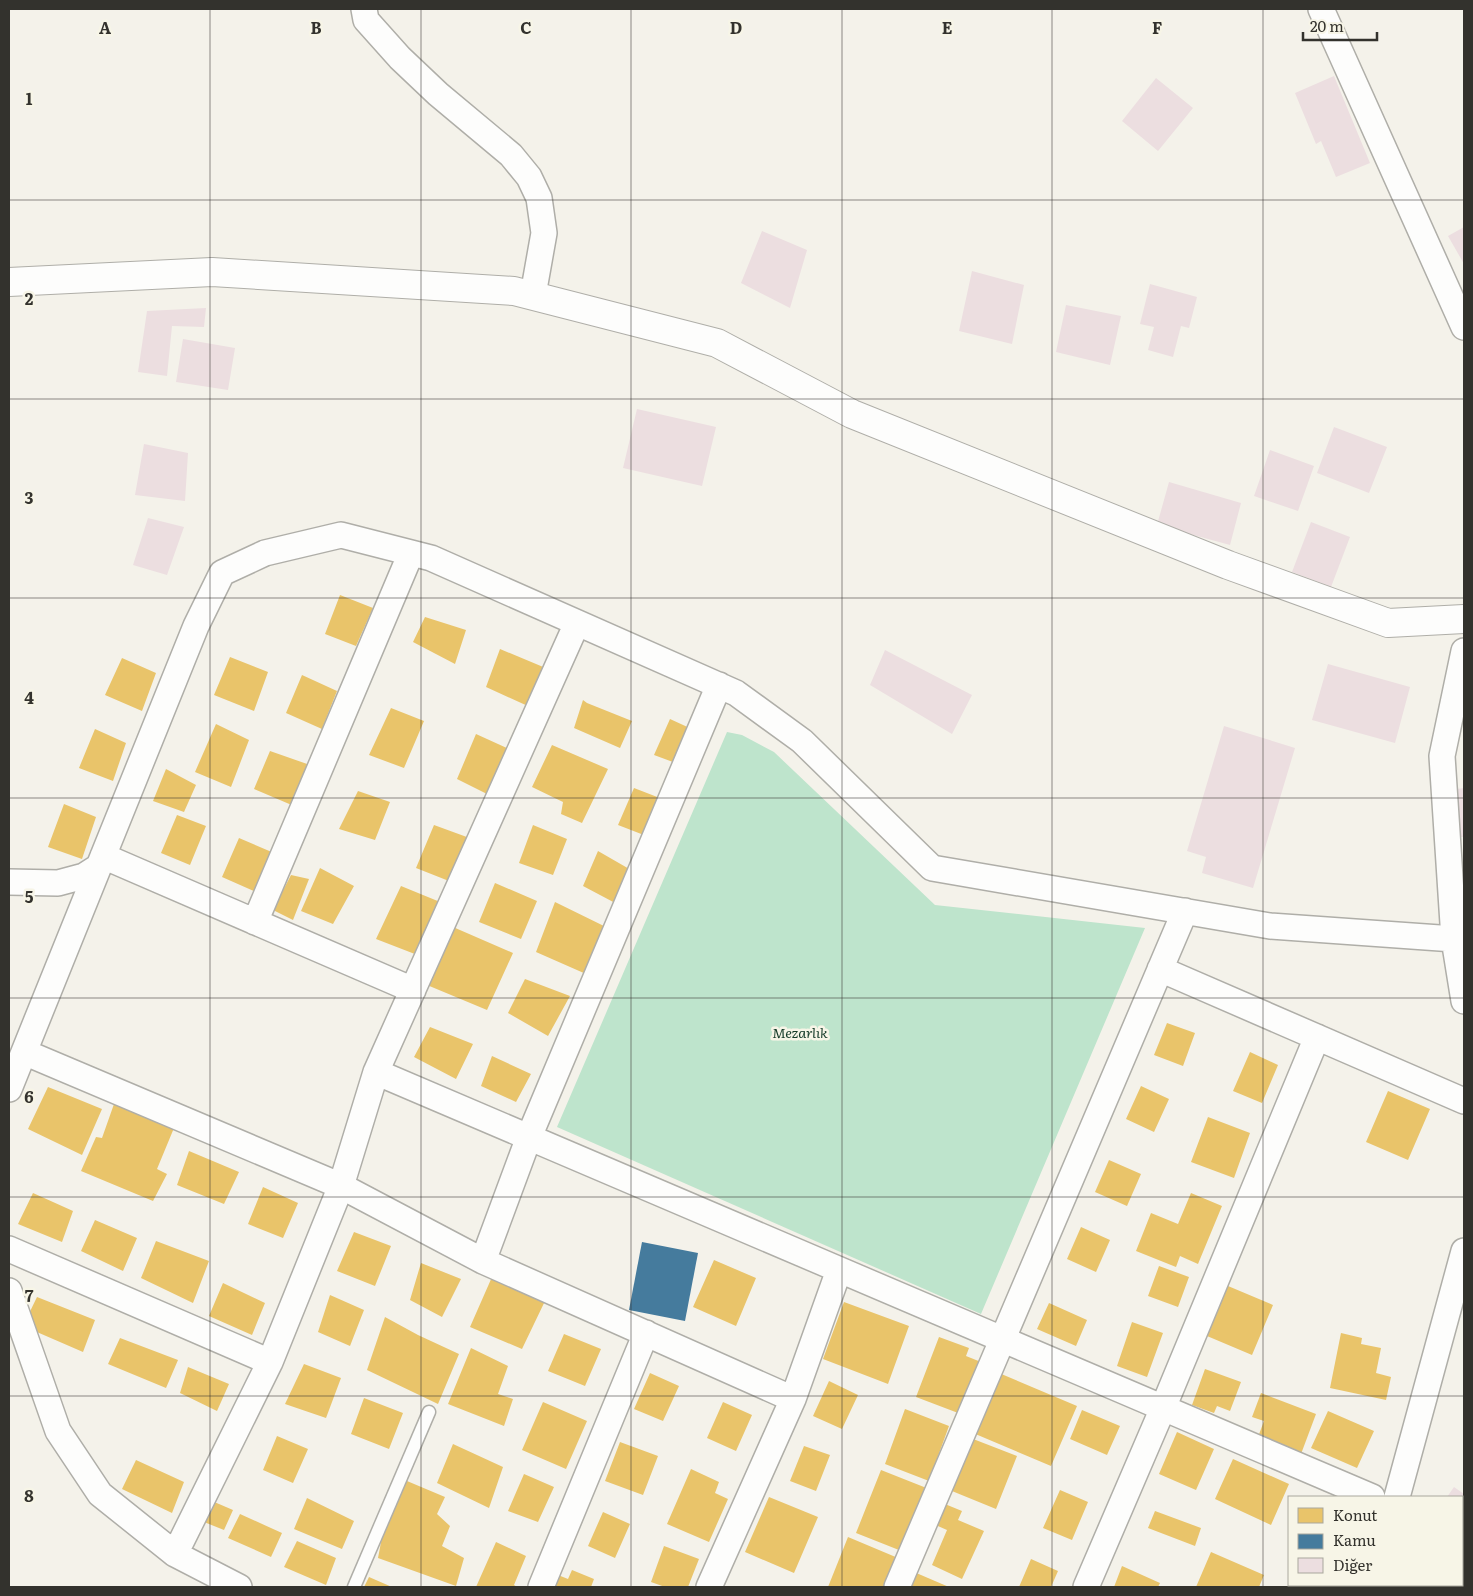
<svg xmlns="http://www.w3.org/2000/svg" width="1473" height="1596" viewBox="0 0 1473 1596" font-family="Literata,serif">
  <rect width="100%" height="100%" fill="#f4f2ea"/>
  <path fill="#bee4cc" d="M727 732 742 735 774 752 935 905 1145 928 981 1314 557 1127Z"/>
  <path fill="#e9c46a" d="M340 595 373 608 356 646 325 634Z
    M425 617 466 630 455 664 413 642Z
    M500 649 548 669 530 707 486 687Z
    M230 657 268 672 254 711 214 695Z
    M122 658 156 673 142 711 105 695Z
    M302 675 337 691 322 729 286 713Z
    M583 700 587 703 632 721 620 748 574 728Z
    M391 708 424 721 404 768 369 755Z
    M670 719 694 730 681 765 654 755Z
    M216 724 249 740 231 787 195 772Z
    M95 729 126 743 113 781 79 768Z
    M476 734 509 749 489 795 457 779Z
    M552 745 608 769 582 823 561 814 563 802 532 787Z
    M270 751 310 765 294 806 254 789Z
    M166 769 196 785 184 812 153 801Z
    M634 788 665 800 649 837 618 825Z
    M358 791 390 802 375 840 339 829Z
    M64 804 96 817 82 859 48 847Z
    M177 815 206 826 190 865 161 853Z
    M434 825 475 840 454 883 416 868Z
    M533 825 567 839 553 875 519 863Z
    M239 838 274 853 258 893 222 877Z
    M598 851 631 870 617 904 583 886Z
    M320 868 354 886 333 924 301 911Z
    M291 875 309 879 293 920 273 910Z
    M495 883 537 901 521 939 479 922Z
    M401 886 445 904 420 956 376 939Z
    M555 902 608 928 586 974 536 952Z
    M453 927 513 953 487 1010 427 985Z
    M525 979 570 996 548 1036 508 1013Z
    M1167 1023 1195 1033 1183 1066 1154 1055Z
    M430 1027 473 1044 456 1079 414 1057Z
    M1250 1052 1278 1065 1262 1103 1233 1091Z
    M492 1056 531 1074 516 1102 481 1086Z
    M1141 1086 1169 1099 1154 1132 1126 1119Z
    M48 1087 102 1109 82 1155 28 1129Z
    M1388 1091 1430 1109 1408 1160 1366 1142Z
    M114 1104 174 1128 157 1169 167 1174 153 1201 81 1171 96 1137 102 1138Z
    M1208 1117 1250 1133 1234 1178 1191 1162Z
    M189 1151 239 1172 224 1204 177 1185Z
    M1109 1160 1141 1174 1127 1206 1095 1192Z
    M263 1187 298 1203 283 1238 248 1224Z
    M33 1193 73 1211 62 1242 18 1224Z
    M1191 1193 1222 1206 1198 1264 1180 1256 1176 1267 1136 1251 1151 1213 1178 1224Z
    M95 1220 137 1238 123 1271 81 1251Z
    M1081 1227 1110 1240 1096 1272 1067 1259Z
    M354 1232 391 1246 375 1286 337 1271Z
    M156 1241 209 1261 193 1303 141 1278Z
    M714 1260 756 1278 736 1326 693 1307Z
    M421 1263 461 1279 442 1317 410 1300Z
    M1159 1266 1189 1277 1178 1307 1148 1296Z
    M492 1277 545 1301 522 1349 470 1327Z
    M223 1283 265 1303 252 1335 209 1316Z
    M1228 1286 1273 1305 1252 1355 1207 1336Z
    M330 1295 364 1310 350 1346 318 1332Z
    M37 1297 95 1320 83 1352 23 1326Z
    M844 1302 909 1326 888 1384 823 1359Z
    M1049 1303 1087 1320 1076 1346 1037 1329Z
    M385 1317 418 1335 459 1354 438 1404 367 1370Z
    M1132 1322 1163 1333 1147 1377 1117 1366Z
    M1341 1333 1362 1338 1361 1344 1381 1348 1376 1373 1391 1377 1386 1400 1330 1388Z
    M564 1334 601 1349 585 1386 548 1371Z
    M939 1337 969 1348 966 1356 986 1364 966 1416 916 1397Z
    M120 1338 178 1360 166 1388 108 1364Z
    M471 1348 508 1366 498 1394 513 1399 504 1426 448 1404Z
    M304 1364 341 1378 326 1418 285 1404Z
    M188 1367 229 1384 217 1411 180 1393Z
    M1205 1369 1241 1382 1230 1411 1217 1406 1214 1413 1192 1405Z
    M650 1373 679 1386 663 1421 634 1409Z
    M999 1373 1077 1406 1051 1466 973 1433Z
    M829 1381 858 1395 842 1429 813 1416Z
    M1261 1393 1316 1414 1298 1462 1255 1445 1264 1421 1252 1417Z
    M364 1398 403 1413 389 1449 351 1434Z
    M543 1402 587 1421 566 1469 522 1450Z
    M723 1402 752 1415 736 1451 707 1438Z
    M905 1409 949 1426 929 1481 885 1464Z
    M1082 1410 1120 1426 1107 1455 1070 1439Z
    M1328 1411 1374 1431 1357 1468 1311 1448Z
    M1177 1432 1214 1449 1196 1490 1159 1474Z
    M277 1436 308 1449 293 1483 263 1470Z
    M968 1437 1017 1456 996 1509 947 1489Z
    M620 1442 658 1456 643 1495 605 1481Z
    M453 1444 503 1467 489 1508 437 1483Z
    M804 1446 830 1455 816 1491 790 1481Z
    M1233 1459 1289 1484 1271 1525 1215 1499Z
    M136 1460 184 1482 172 1513 122 1489Z
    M691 1469 719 1482 715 1493 728 1499 709 1542 667 1524Z
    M881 1470 929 1489 904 1552 856 1533Z
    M524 1474 554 1487 538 1522 508 1511Z
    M407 1481 445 1497 437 1514 450 1526 442 1546 464 1558 456 1586 378 1558 382 1537Z
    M1060 1490 1088 1502 1072 1540 1043 1528Z
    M769 1497 818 1517 794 1573 745 1552Z
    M307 1498 354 1521 342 1549 294 1529Z
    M212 1501 233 1510 224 1530 204 1522Z
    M940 1502 962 1511 958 1520 984 1531 962 1579 932 1565 947 1530 931 1523Z
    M1155 1511 1201 1528 1195 1546 1148 1528Z
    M603 1512 630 1524 615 1558 588 1546Z
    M240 1514 282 1533 271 1557 228 1538Z
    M848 1537 898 1558 885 1587H828Z
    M297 1541 336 1558 326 1585 284 1567Z
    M496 1542 526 1556 514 1585 517 1587H476Z
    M664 1546 699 1559 688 1587H665L651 1582Z
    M1211 1552 1264 1575 1259 1587H1196Z
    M1031 1559 1058 1571 1051 1587H1019Z
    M1122 1566 1160 1583 1158 1587H1114Z
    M572 1570 594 1579 591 1587H542L548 1571 568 1579Z
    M914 1572 949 1587H908Z
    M369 1577 392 1587H364Z"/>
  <path fill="#457b9d" d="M642 1242 698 1253 685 1321 629 1310Z"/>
  <path fill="#ecdee0" d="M1334 76 1370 163 1336 177 1321 141 1316 144 1295 93Z
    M1156 78 1193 108 1158 151 1122 121Z
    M1464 227V264L1448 236Z
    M762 231 807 250 790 308 741 283Z
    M972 271 1024 285 1012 344 959 331Z
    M1150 284 1197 297 1189 328 1181 326 1173 357 1148 350 1154 327 1140 324Z
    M1066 305 1121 316 1110 365 1056 352Z
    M206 308 204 327 172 326 167 376 138 372 147 311Z
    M183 339 235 348 228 390 176 382Z
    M637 409 716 427 702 486 623 468Z
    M1334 427 1387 447 1369 493 1317 473Z
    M144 444 188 453 185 501 135 495Z
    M1270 450 1314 466 1298 511 1254 496Z
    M1169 482 1241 503 1230 545 1157 525Z
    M148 518 184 527 167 575 133 565Z
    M1311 522 1350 537 1331 587 1292 572Z
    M885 650 972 695 952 734 870 685Z
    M1328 664 1410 687 1395 743 1312 720Z
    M1224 726 1295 748 1253 888 1202 873 1206 857 1187 851Z
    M1464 788V837H1461L1457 789Z
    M1454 1487 1464 1494V1544L1462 1542V1497H1447Z"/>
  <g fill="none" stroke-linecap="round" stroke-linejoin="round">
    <g stroke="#afaea8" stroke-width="15">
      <path id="service" d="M354 1587 429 1412"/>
    </g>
    <g stroke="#afaea8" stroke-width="28">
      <path id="minor" d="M364 9 366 20 400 58 438 94 511 155 529 177 539 198 544 233 533 295
        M1321 9 1464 327
        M1464 651 1442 756 1454 939 1464 1001
        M103 856 413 990
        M9 882 58 883 84 876 98 867
        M255 922 411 553
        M1160 969 1464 1101
        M24 1052 341 1186 483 1261 793 1399
        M376 1072 1372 1497
        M9 1089 196 626 222 573 265 553 341 535 431 558 736 693 802 741 932 868 1270 926 1454 939
        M9 1249 270 1362
        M483 1261 529 1137 719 685
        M9 1291 58 1431 100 1494 175 1554 239 1587
        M1397 1497 1464 1251
        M175 1554 270 1362 341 1186 376 1072 577 623
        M541 1587 646 1333
        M709 1587 793 1399 839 1270
        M897 1587 1185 911
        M1086 1587 1163 1408 1317 1037
        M1372 1587 1373 1585"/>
    </g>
    <g stroke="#afaea8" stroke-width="30">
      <path id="tertiary" d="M9 282 212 272 514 291 717 343 852 414 1228 565 1388 623 1464 619"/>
    </g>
    <use href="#service" stroke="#fdfdfc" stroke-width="12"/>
    <use href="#minor" stroke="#fdfdfc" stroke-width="25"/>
    <use href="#tertiary" stroke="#fdfdfc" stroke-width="28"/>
  </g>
  <path fill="none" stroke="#33322d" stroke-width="1" stroke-opacity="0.55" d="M210 9V1587M421 9V1587M631 9V1587M842 9V1587M1052 9V1587M1263 9V1587M9 200H1464M9 399H1464M9 598H1464M9 798H1464M9 998H1464M9 1197H1464M9 1396H1464"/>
  <g text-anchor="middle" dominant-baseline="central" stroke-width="5" stroke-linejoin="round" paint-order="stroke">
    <g font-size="14" font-style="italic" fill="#143a28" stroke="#f7f5e7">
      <text x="800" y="1032">Mezarlık</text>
    </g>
  </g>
  <g font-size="16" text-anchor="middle" font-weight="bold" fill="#33322d" stroke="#f7f5e7" stroke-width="5" stroke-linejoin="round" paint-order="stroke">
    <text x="105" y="34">A</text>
    <text x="316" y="34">B</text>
    <text x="526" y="34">C</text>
    <text x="736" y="34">D</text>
    <text x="947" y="34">E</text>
    <text x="1157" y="34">F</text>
    <text x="29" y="105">1</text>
    <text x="29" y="305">2</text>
    <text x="29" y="504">3</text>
    <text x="29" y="704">4</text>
    <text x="29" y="903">5</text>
    <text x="29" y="1103">6</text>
    <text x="29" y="1302">7</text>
    <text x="29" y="1502">8</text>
  </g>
  <rect width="1473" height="1596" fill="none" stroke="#33322d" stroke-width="20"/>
  <rect x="1288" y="1496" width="175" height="90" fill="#f7f5e7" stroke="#a9a79d"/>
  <rect x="1298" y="1508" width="25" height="15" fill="#e9c46a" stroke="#a9a79d"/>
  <text x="1333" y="1521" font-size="15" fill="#33322d">Konut</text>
  <rect x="1298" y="1534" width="25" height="15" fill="#457b9d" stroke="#a9a79d"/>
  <text x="1333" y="1546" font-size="15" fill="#33322d">Kamu</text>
  <rect x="1298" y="1558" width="25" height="15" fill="#ecdee0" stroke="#a9a79d"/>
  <text x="1333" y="1571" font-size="15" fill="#33322d">Diğer</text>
  <path d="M1303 32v8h74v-8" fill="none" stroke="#33322d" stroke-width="2.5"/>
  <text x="1310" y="32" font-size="15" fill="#33322d" stroke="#f7f5e7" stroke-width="4" paint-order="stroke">20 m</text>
</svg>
